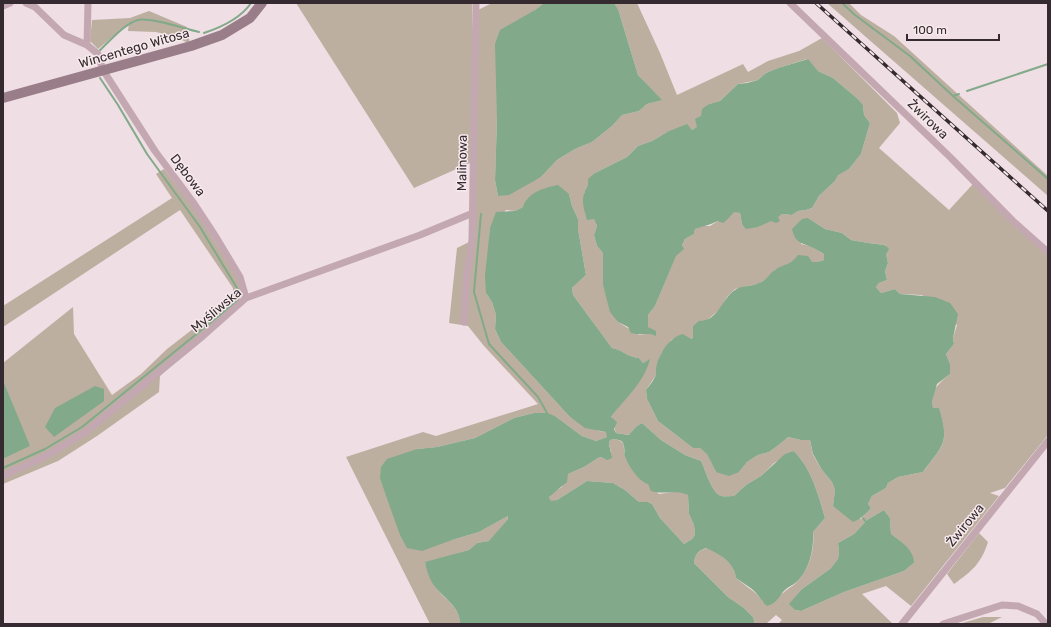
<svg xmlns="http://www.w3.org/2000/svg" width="1051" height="627" viewBox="0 0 1051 627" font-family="Rubik,sans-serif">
  <rect width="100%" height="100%" fill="#efdee3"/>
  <path fill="#bcafa0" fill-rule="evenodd" d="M296 3H472V162L414 188Z
    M492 3H544L535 10 497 119 495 180 498 196 541 177 557 160 575 149 592 142 612 126 622 115 639 111 647 104 661 100 638 75 618 9 614 3H637L660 53 677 95 743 64 748 72 768 61 799 51 822 38 897 113 900 123 879 148 949 210 973 184 1010 222 1048 256V435L1005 488 990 493 999 496 911 606 886 586 862 594 893 624H778L782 620 776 615 766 624H755L753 617 744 608 728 597 694 563C695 554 698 551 707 548 721 554 734 562 736 578 746 587 755 590 763 602 769 599 777 597 783 593 786 590 791 587 795 584 809 571 815 550 813 532L825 518C818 494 812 470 794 451L774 463 761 476 746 485 734 496C730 496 725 497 721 496 711 492 706 471 701 461L685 455 661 440 642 423 637 426 630 435 616 433 611 417 621 403 649 360 643 363 639 358C627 357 623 350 612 348L573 295 572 288 586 275 578 229V219L572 206 569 194 523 207 515 211 506 210 490 228 486 293 492 302 496 315 495 329 501 342 569 416 599 431 607 432V437L596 441 582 436 555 416 534 413 514 418 475 438 437 447 417 449 380 479 385 492 452 540 479 532 508 516V519L490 541 477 543 469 550 425 563C429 570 431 582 437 589 446 601 460 607 460 624H430L346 457 423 432 436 436 538 404 484 346 468 326 449 323 457 248 473 240 478 10ZM807 59 818 71 833 78 858 99 863 105 864 115 870 123 861 154 849 169 838 174 835 181 819 196 812 208 806 210 798 211 792 215 782 214 758 227 742 224 740 213 733 211 728 219 718 221 710 226H701L695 229 694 234 685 239 682 245 683 249 676 255 655 306 648 315V327L651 333 639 335 618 322 603 285V253L597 246 594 235 597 226 584 193 589 187 595 173 627 157 638 146 652 141 667 132 692 130 698 127 701 116 709 104 720 101 738 84 758 80 766 73 778 68ZM808 218 825 229 842 233 851 240 868 243 886 245V254L888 263 885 271 887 280 879 283 876 287 881 293 895 289 900 294 922 295 957 325 953 338 954 344 946 354 950 364V374C938 384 929 391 933 408L939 409C950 443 943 445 923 472L898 477 888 483 886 488 872 496 868 504 871 508 861 519 833 506 835 490 832 482 822 470 813 455 810 440H801L788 437 780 444 769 452 758 455 747 462 739 472H716L707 453 700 448H693L658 421 647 399 646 390 656 375 661 354 672 339H691L706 321 720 309 727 297 735 289 758 284 769 277 775 270 793 262H817L824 260V254L810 246 801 244ZM884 510 890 518 891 534C903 542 911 549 914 563L904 571 844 592 801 611 795 610 790 604 802 589 830 569 838 559 839 551 838 543 854 534 867 520Z
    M827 3H849L861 15 894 36 1048 176V196Z
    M149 11 187 27 190 44 176 37 156 32 128 31 129 23 98 49 90 41 92 20 130 18Z
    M164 169 191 204 238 278 242 293 239 301 160 376 159 392 97 436 58 461 3 484V459L29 446 3 380V363L73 307 74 334 112 395 141 374 167 349 233 298V288L180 210 3 327V306L172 198 156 174Z
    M615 439C629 443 621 447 626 456 632 468 649 485 659 494L681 491 688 495 689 514 694 525 695 535 692 539 684 544 660 518 652 504 648 502H639L625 490 613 483 587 481 557 500 551 502 549 497 551 494 562 487 568 474 584 467 598 458 602 457 611 452 609 444 610 440Z
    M979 533 988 542C981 564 972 571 954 584L947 574Z
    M983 617H1002L988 624H959Z"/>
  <path fill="#81a98a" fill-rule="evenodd" d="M544 3H614L618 9 638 75 662 100 647 104 639 111 622 115 612 126 592 142 575 149 557 160 541 177 509 195 498 196 495 180 497 119 495 44 500 30 535 10Z
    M808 59 818 71 833 78 858 99 863 105 864 115 870 123 861 154 849 169 838 175 835 181 819 196 812 208 806 210 798 211 792 215 782 214 778 217 780 221 776 223 771 221 758 227 746 229 742 224 740 213 734 212 728 219 723 223 718 221C710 225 703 226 695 229L694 234 685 239 682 245 684 249 676 256 655 306 648 315V327L656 331V336C648 332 641 336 631 333L628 327 618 322 610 312 603 285V253L597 246 594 235 597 226 594 219 587 220C585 212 581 202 584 194 586 187 589 188 588 179L595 173 627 157 638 146 652 141 667 132 687 124 692 130 697 127 695 119 701 116 702 109 709 104 720 101 738 84 747 83 758 80 766 73 778 68Z
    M558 185 569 194 572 206 578 219V229L586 275 572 288 573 295 612 348C623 350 627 357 639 358L643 363 650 359C644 383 625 398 611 417L617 422 614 429 616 433 629 435 637 426 642 423 661 440 685 455 701 461C706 471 711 492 721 496 725 497 730 496 734 496L746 485 761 476 785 454 794 451C812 470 818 494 825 518L813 532C814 550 809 573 794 584 791 586 788 587 786 589 778 596 779 602 767 606 761 601 758 594 752 589 747 585 741 582 736 578 734 562 720 554 706 548 698 551 695 554 694 563L728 597 744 608 753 617 755 624H460C460 607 446 600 436 588 430 581 427 572 425 562L469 550 477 543 489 541 508 519V516L479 532 452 540 422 551 407 548 400 535 380 479 381 467 387 459 417 449 437 447 475 438 514 418 534 413H547L555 416 582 436 596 441 607 437 606 432 585 428 569 416 501 342 495 329 496 315 492 302 486 293 485 276 490 228 496 212 515 211 523 207C528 192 544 188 558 185ZM615 439C618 440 622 440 623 443 625 447 624 452 625 456 628 465 638 481 648 484L651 491C664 495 676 489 688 495L689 514 694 525 695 535 692 539 684 544 660 518 652 504 648 502H639L625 490 613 483 587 481 557 500 551 501 549 497 567 482 568 474 584 467 598 458 602 457 607 460 612 458 609 444 610 440Z
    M808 218 825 229 842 233 851 240 868 243 885 245 889 249 886 254 888 263 885 271 887 280 879 283 876 287 881 293 895 289 900 294 935 297 950 303 958 314 953 338 954 344 946 354 950 364V374L937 384 932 401 933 408H939C950 443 943 445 923 472L898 477 888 483 886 488 872 496 868 504 871 508C865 515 861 519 853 522L833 506 835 490 832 482 822 470 813 454 810 440H801L788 437 780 444 769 452 758 455 747 462 739 472 729 476 716 472 707 454 700 448H693L658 421 647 399 646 390C649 386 655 379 656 374 656 371 656 367 657 364 661 351 670 337 683 334L691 339 693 337V326L699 321C719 321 721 299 735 290 741 285 752 287 759 283 767 280 769 274 775 270 785 263 790 266 798 255L808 256 812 262H817L824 260V254C819 251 814 248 809 246 798 242 795 241 792 229L802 219Z
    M3 380 30 446 3 459Z
    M95 386 104 389V401L54 437 45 427 55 408Z
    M884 510 890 518 891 534C901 541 914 550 914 563L904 571 844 592 801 611 795 610 789 604 802 589 830 569 838 559 839 551 838 543 854 534 867 520Z"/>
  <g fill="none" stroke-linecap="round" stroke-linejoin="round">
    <path stroke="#81a98a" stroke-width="2" d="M842 3 855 15 910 56 953 96 1048 179
      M204 33C222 27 241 18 251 3
      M99 51C109 42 125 23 138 20 151 17 184 29 199 32
      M967 91 1048 64
      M953 96 959 94
      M481 214 474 292 489 344 538 397 547 413
      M3 468 45 449 82 427 237 301 240 293 200 227 147 154 118 105 100 78
      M863 518 866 522"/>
    <path stroke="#c3a8b2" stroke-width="7" d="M26 3 35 7 64 35 87 45 98 54 103 70 155 151 193 202 216 237 240 277 246 298
      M790 3 950 157 1013 221 1048 252
      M3 6 10 3
      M87 45 88 3
      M464 322 467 274 472 240 476 3
      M3 476 46 456 86 432 203 336 246 298 420 235 473 213
      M902 624 1048 441
      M943 624 1002 605 1018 606 1037 614 1046 624"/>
    <path stroke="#997d89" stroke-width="10" d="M3 98 191 46 222 35 250 18 262 3"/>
    <g stroke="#352a2f" stroke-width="3.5">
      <path id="rail" d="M816 3 1048 211"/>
    </g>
    <use href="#rail" stroke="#f7eaed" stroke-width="2" stroke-dasharray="6" stroke-linecap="butt"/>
  </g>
  <g text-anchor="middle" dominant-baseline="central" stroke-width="3" stroke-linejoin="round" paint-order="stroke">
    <g font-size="13" fill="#352a2f" stroke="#f7eaed">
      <text transform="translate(134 48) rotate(-16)">Wincentego Witosa</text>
      <text transform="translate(928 119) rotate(44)">Żwirowa</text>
      <text transform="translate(462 163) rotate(-89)">Malinowa</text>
      <text transform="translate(188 175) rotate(53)">Dębowa</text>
      <text transform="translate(216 310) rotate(-40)">Myśliwska</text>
      <text transform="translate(965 525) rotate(-51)">Żwirowa</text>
    </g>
  </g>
  <rect width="1051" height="627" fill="none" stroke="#352a2f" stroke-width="8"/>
  <path d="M907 34v6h92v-6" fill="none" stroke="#352a2f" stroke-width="2"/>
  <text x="913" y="34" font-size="12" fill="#352a2f" stroke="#f7eaed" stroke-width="3" paint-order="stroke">100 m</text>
</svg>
